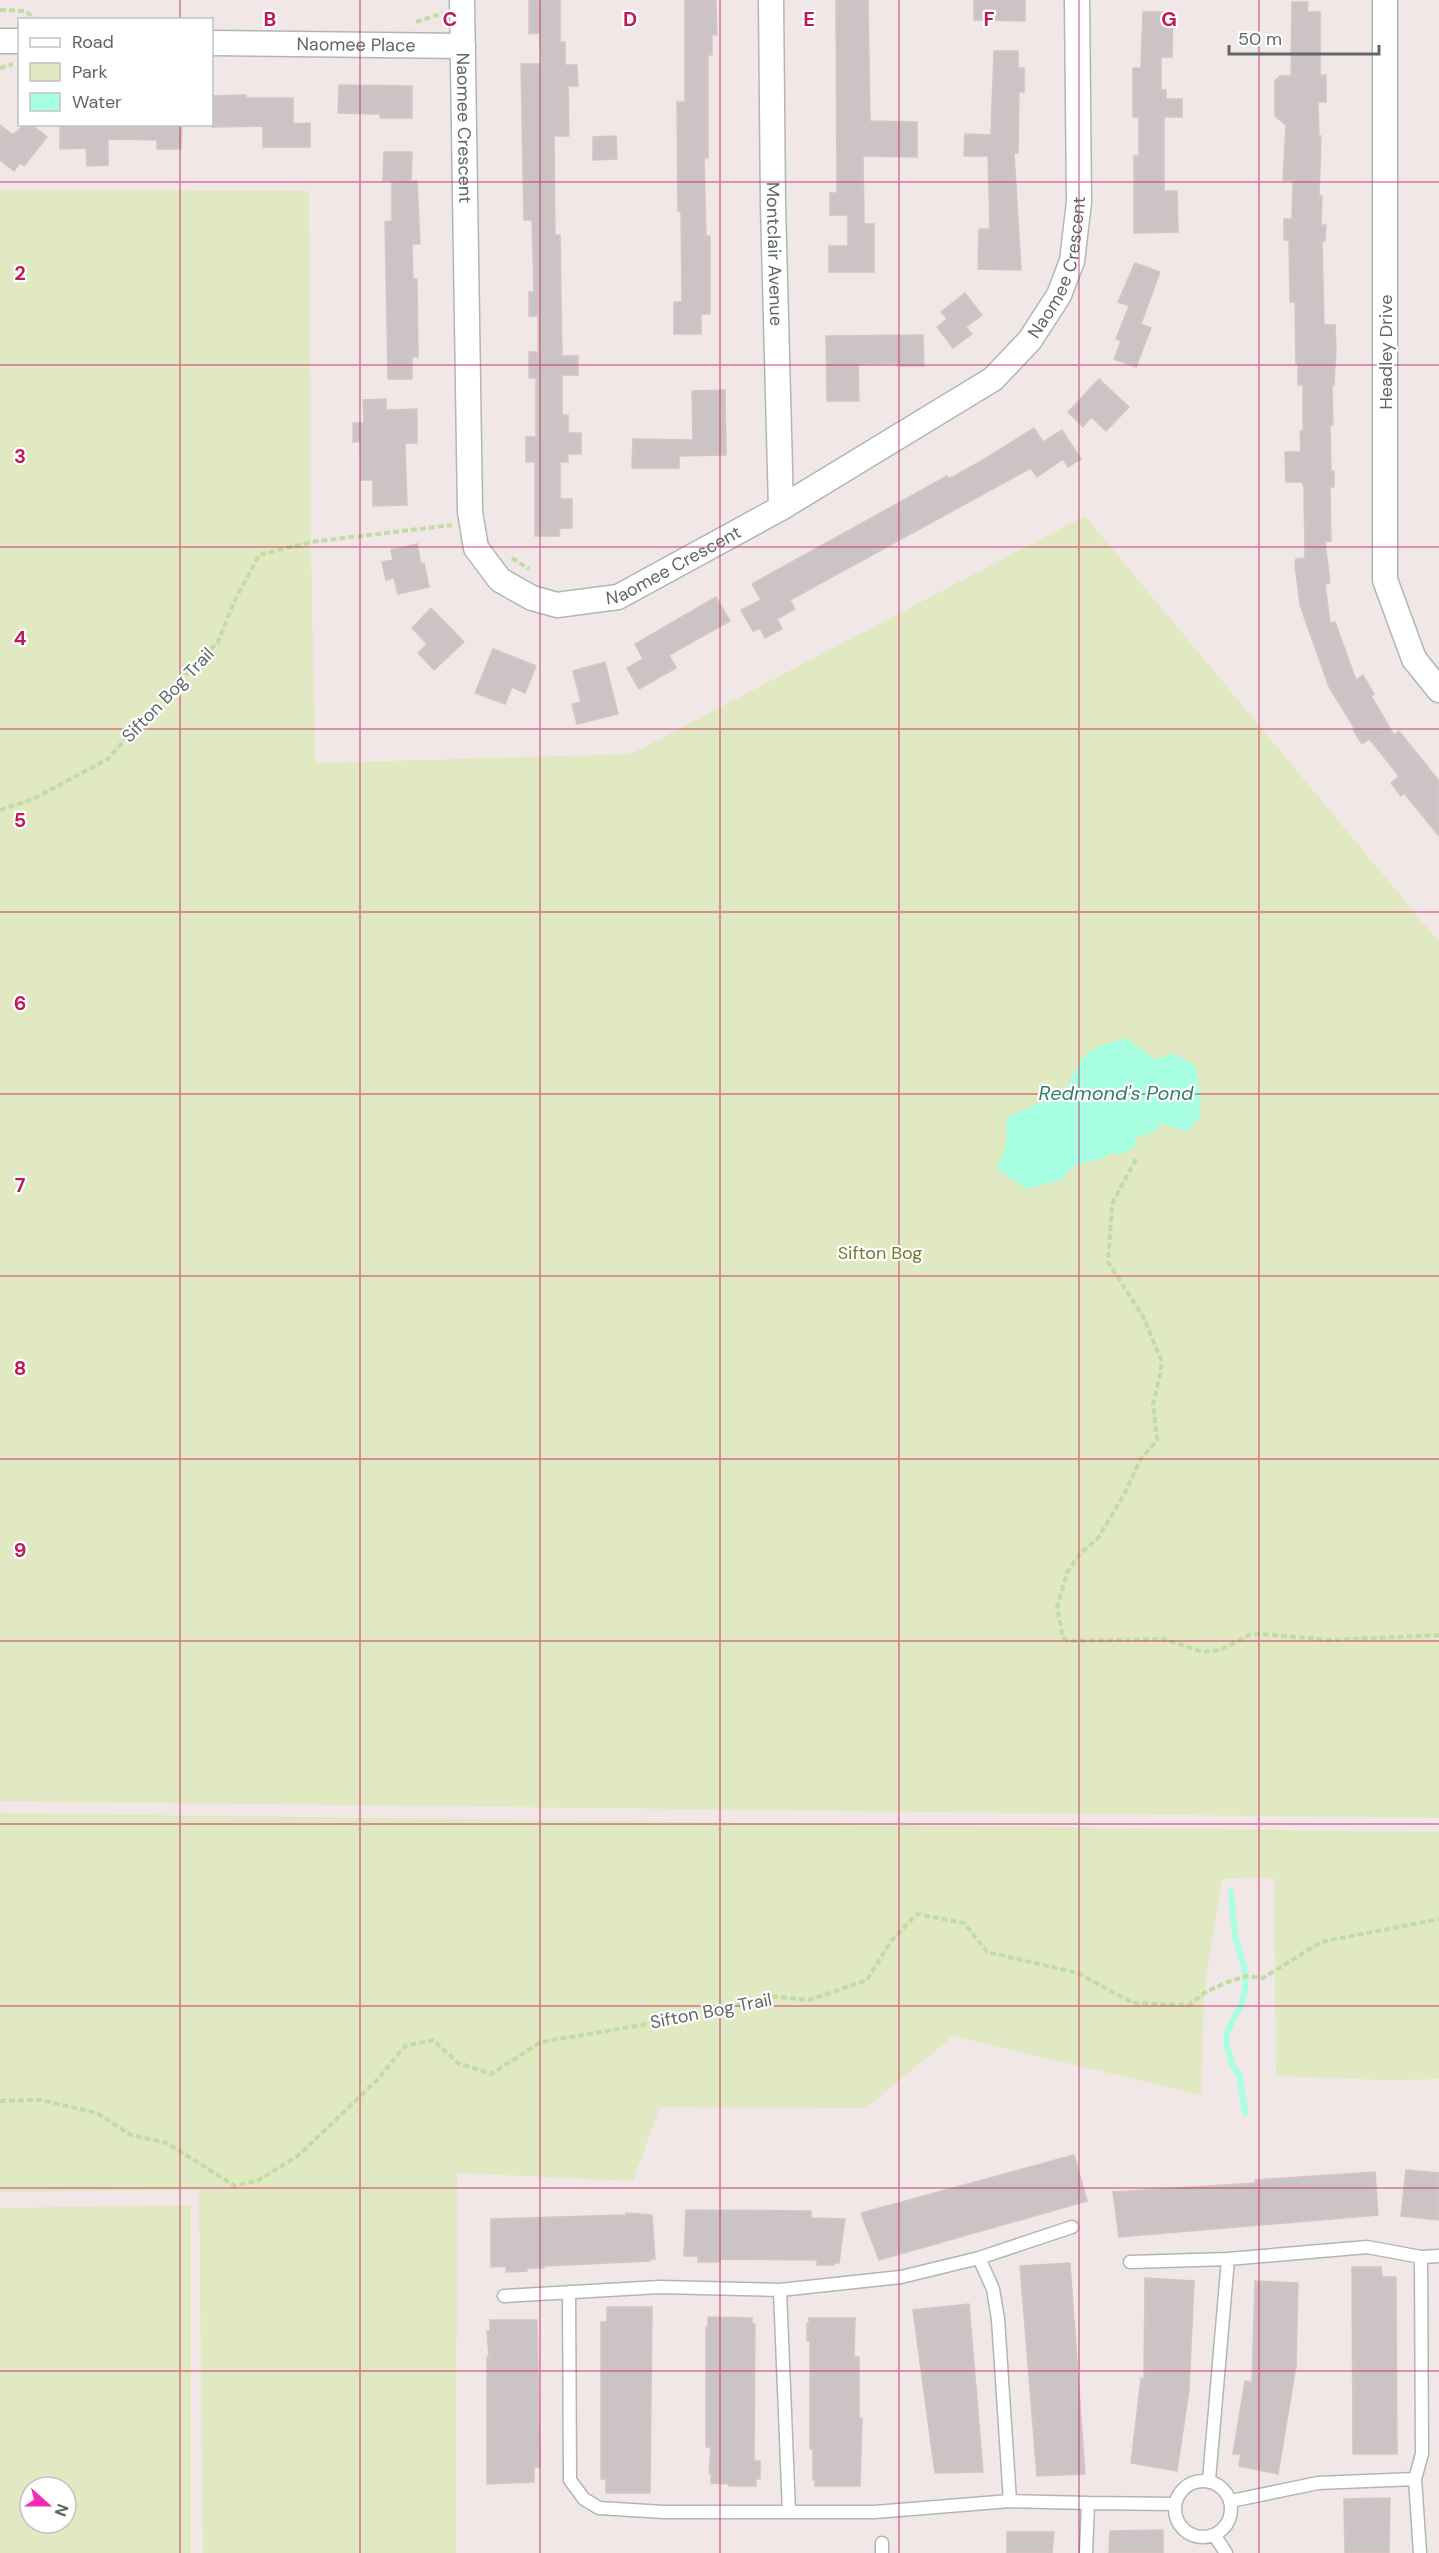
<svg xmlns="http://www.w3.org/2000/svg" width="1439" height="2553" viewBox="0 0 1439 2553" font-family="'DM Sans',sans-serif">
  <rect width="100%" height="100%" fill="#f1e7e7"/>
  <path fill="#e1e9c3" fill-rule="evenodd" d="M0 190 309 191 311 542 315 763 631 754 1085 516 1439 942V1818L0 1801Z
    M0 1813 1439 1832V2079L1386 2080 1276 2076 1274 1878 1222 1879 1204 1993 1201 2095 953 2036 866 2108 660 2107 633 2181 457 2173 456 2553H203L199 2190 0 2192Z
    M191 2205V2553H0V2208ZM30 2487H66V2523H30Z"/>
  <path fill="#a9ffe2" d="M1126 1038 1156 1060 1173 1053 1196 1066 1201 1100 1199 1119 1188 1131 1176 1129 1163 1123 1151 1133 1137 1137 1134 1148 1118 1155 1113 1152C1107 1155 1101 1160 1095 1161 1080 1164 1072 1164 1063 1179L1027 1189 997 1169 1006 1144 1007 1118 1029 1107 1064 1095C1083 1054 1080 1051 1126 1038Z"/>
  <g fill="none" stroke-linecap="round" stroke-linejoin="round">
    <path stroke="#a9ffe2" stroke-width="6" d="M1231 1892 1235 1937 1244 1966 1246 1985 1242 2003 1227 2032 1226 2042 1232 2064 1240 2077 1245 2113"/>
  </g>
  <path fill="#ccc3c4" stroke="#d6c5c6" stroke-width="1.5" d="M529 0H560V42H565V65H577L578 86H568L569 136H554L555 235H560L562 356H578V375H562V415H568V433H581V454H568V462H560V499H572V528H560L559 536H535V462H526V437H536V378H529V352H538V316H529V292H534L532 220H524L521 64H541L540 33 529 34Z
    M685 0H716L717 35 712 34V55H708V158H704L706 236H710V314H701V334H674V302H682L681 211H678L677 102H685Z
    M836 0H868L870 121 917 122V157L863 156 864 224H874V272H829V246H848V215H830V193H837Z
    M974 0H1025V21L974 20Z
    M1292 2H1308L1307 12H1320V75H1326V102H1318L1319 136H1321L1319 196H1322L1321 225H1326L1325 241H1322L1324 325H1335L1336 348 1334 385H1332L1333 425H1330L1331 471H1334V487H1330L1331 541 1325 542 1330 583 1325 584 1330 623 1335 622 1356 680 1363 675 1374 694 1371 696 1394 735 1399 731 1439 781V836L1404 793 1401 796 1391 783 1399 776 1371 741 1369 739 1362 744 1353 730 1355 729 1329 687 1300 605 1295 564 1296 559 1305 558 1304 487 1302 482H1286L1285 452H1301L1300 431H1303V385H1298V364H1296L1295 302H1290L1289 240H1284V219H1292L1293 181 1283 180 1286 125 1275 116V81L1280 76H1291Z
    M1143 12H1173L1172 57H1161V90H1166V99H1182V117H1164V191H1177L1178 232 1134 233V156H1139V117H1133V68H1141Z
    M994 51H1018V68H1024V92H1019L1018 153H1014L1021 270 978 269 979 229H990L988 156H964L965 134 991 135Z
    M339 85 412 86V118H380V114L338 113Z
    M246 95V98H293V124L310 123V147H263V126L212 127V96Z
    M25 124H31L47 137 24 166 20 163 14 171 0 160V125L13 135Z
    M60 124H182L181 149H157V140L108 139V165L87 166 86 148 60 149Z
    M616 136 617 159 593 160V137Z
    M384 152H412L411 181H417L420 244H412L413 279H417L418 357H412V379H388L385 222 392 221V181H383Z
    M1135 263 1160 272 1141 324 1151 328 1136 367 1114 359 1121 341 1116 339 1129 306 1118 302Z
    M965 293 982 315 966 327 972 334 953 348 937 327 947 319 941 312Z
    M923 335 924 366H898V363L858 364 859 401H827L826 336Z
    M1099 379 1129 407 1106 431 1091 417 1083 427 1068 412Z
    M725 390 726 455 679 456V468H632L633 439 693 440 692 391Z
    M386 399V410L417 409V443H405L407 505 373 506V480H361L360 442H353V423H364L363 400Z
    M1034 428 1043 442 1062 430 1081 459 1068 467 1063 459 1037 477 1031 468 790 600 795 609 777 619 782 629 765 638 760 628 753 631 741 610 761 600 752 584 947 476 949 479 983 460Z
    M417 544 421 564 424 563 429 587 398 594 394 578 386 580 382 562 393 560 391 550Z
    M716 597 730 621 669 655 676 668 639 689 627 668 643 659 635 644Z
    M431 608 464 642 434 670 418 653 427 644 412 628Z
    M493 649 536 666 525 693 512 687 505 704 475 693Z
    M605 662 618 714 577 724 572 704 581 702 573 671Z
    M1074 2155 1087 2201 879 2260 861 2213Z
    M1406 2170 1439 2173V2220L1401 2216Z
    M1375 2172 1378 2215 1119 2237 1113 2192 1256 2183 1255 2180Z
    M686 2210 811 2211V2218L845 2219 839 2263H834V2265H817V2260L720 2259V2262H698V2256H684Z
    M626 2213 652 2215 655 2259H650V2261L544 2266V2268H527V2271L506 2272V2266L491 2267V2219L626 2215Z
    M1070 2263 1085 2474 1037 2476 1020 2266Z
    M1352 2267H1381L1382 2277H1396L1397 2454H1353Z
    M1145 2278 1194 2281 1189 2390 1177 2471 1131 2463 1141 2378 1144 2379Z
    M1255 2281 1298 2283 1296 2366 1278 2474 1239 2466 1241 2454H1233L1245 2381 1252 2382Z
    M969 2304 983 2472 935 2473 913 2310Z
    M607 2307H652L650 2493H606V2479H601V2322H607Z
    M708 2317 752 2318V2324H755L754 2461H760V2479H756V2486H729V2484L711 2483V2473H709L711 2447H706V2327H708Z
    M809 2318H855L854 2357H859V2418H862L860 2486H815V2480H813V2449H810V2341H807V2323H809Z
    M490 2320H537L540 2467H534V2482L487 2484V2357H489L487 2331H490Z
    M1390 2498 1389 2553H1345L1344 2499Z
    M1163 2530V2553H1109L1110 2531Z
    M1007 2532H1054L1052 2553H1007Z"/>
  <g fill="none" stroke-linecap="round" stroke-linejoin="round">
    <g stroke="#afb7b6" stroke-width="15">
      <path id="lane" d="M1072 2227 979 2258 993 2289 998 2319 1010 2501 1088 2503
        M1421 2257 1439 2256
        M979 2258 901 2277 780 2290 789 2512H875L1010 2501
        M1130 2262 1228 2259
        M569 2292 570 2480 584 2499 599 2508 664 2512H789
        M504 2296 660 2287 780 2290
        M1209 2480 1228 2259 1367 2247 1421 2257 1422 2454 1415 2479 1420 2553
        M1175 2509a28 28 0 1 1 56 0a28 28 0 1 1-56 0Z
        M1231 2501 1318 2483 1415 2479
        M1215 2536 1226 2553
        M882 2553V2543
        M1086 2553 1088 2503 1174 2504"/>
    </g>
    <g stroke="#afb7b6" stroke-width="27">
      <g id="street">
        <path id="s1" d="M462 0 470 512 476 548 500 580 532 598 557 605 618 597 781 508 993 379 1030 340 1059 295 1072 261 1079 202 1077 0"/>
        <path id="s2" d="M771 0 773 205 781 508"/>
        <path d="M1385 0V580L1414 659 1439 690"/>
        <path d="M0 41H20"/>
        <path id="s3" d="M212 43 463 46"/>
      </g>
    </g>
    <path stroke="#c2dca5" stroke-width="4" stroke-dasharray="6 3" stroke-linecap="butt" d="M0 10 26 11 36 20
      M416 22 443 13
      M0 68 13 64
      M512 558 529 569
      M0 810 33 799 108 759 149 711 218 642 234 602 259 555 311 542 452 525
      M1136 1159 1112 1204 1108 1262 1144 1318 1161 1360V1371L1153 1404 1157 1440 1140 1460 1125 1493 1098 1538 1080 1554 1067 1573 1057 1608 1063 1638 1069 1641 1163 1639 1203 1652 1221 1650 1249 1635 1261 1634 1330 1640 1439 1635
      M0 2101 41 2100 97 2113 131 2135 167 2143 235 2186 259 2180 299 2155 377 2080 405 2046 433 2040 458 2063 491 2074 541 2042 648 2024 768 1996 809 2000 867 1980 891 1941 917 1914 964 1923 987 1952 1078 1973 1133 2003 1189 2005 1204 1993 1225 1983 1246 1976 1263 1978 1321 1942 1439 1919"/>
    <use href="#lane" stroke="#fff" stroke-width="12"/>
    <use href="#street" stroke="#fff" stroke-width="24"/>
  </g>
  <path fill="none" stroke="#c2185b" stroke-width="1.5" stroke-opacity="0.55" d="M180 0V20M360 0V2553M540 0V2553M720 0V2553M899 0V2553M1079 0V2553M1259 0V2553M180 124V2553M0 182H1439M0 365H1439M0 547H1439M0 729H1439M0 912H1439M0 1094H1439M0 1276H1439M0 1459H1439M0 1641H1439M0 1824H1439M0 2006H1439M0 2188H1439M0 2371H1439"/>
  <g text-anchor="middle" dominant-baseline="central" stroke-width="4.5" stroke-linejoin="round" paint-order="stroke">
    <g font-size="18" fill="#5e6866" stroke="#fff">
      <text stroke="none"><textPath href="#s3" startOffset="144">Naomee Place</textPath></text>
      <text stroke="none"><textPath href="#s1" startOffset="128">Naomee Crescent</textPath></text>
      <text stroke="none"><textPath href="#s2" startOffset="254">Montclair Avenue</textPath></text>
      <text stroke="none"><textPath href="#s1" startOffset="1280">Naomee Crescent</textPath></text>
      <text transform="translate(1386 352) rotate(-90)">Headley Drive</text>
      <text stroke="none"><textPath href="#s1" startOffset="776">Naomee Crescent</textPath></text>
      <text transform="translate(168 695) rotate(-46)">Sifton Bog Trail</text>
      <text transform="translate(711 2011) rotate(-11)">Sifton Bog Trail</text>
    </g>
    <g font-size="18" fill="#697e2f" stroke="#fff">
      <text x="880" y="1253">Sifton Bog</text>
    </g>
    <g font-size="20" font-style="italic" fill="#30816b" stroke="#fff">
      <text x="1116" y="1093">Redmond's Pond</text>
    </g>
  </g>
  <g font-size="20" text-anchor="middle" font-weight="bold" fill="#c2185b" stroke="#fff" stroke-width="4.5" stroke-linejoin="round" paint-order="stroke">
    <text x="270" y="26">B</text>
    <text x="450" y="26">C</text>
    <text x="630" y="26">D</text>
    <text x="809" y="26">E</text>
    <text x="989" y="26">F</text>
    <text x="1169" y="26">G</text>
    <text x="20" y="280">2</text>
    <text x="20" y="463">3</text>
    <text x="20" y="645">4</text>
    <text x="20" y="827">5</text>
    <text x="20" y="1010">6</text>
    <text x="20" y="1192">7</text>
    <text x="20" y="1375">8</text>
    <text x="20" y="1557">9</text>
  </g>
  <rect x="18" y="18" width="195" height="108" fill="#ffffff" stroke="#bfc3c2" stroke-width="1.5"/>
  <rect x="30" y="38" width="30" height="9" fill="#ffffff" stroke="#bfc3c2" stroke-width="1.5"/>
  <text x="72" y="48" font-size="18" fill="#5e6866">Road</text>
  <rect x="30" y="63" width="30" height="18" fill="#e1e9c3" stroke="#bfc3c2" stroke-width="1.5"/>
  <text x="72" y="78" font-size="18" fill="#5e6866">Park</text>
  <rect x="30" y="93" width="30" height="18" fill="#a9ffe2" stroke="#bfc3c2" stroke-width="1.5"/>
  <text x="72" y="108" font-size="18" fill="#5e6866">Water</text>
  <g transform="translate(48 2505) rotate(111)"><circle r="28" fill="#ffffff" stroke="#bfc3c2" stroke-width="1.5"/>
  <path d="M0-4.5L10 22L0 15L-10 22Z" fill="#f22cb7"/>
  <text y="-9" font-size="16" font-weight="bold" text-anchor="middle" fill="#5e6866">N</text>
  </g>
  <path d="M1229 45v9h150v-9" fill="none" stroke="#5e6866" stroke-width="3"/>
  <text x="1238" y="45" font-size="18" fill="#5e6866" stroke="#ffffff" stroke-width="4.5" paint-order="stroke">50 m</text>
</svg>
